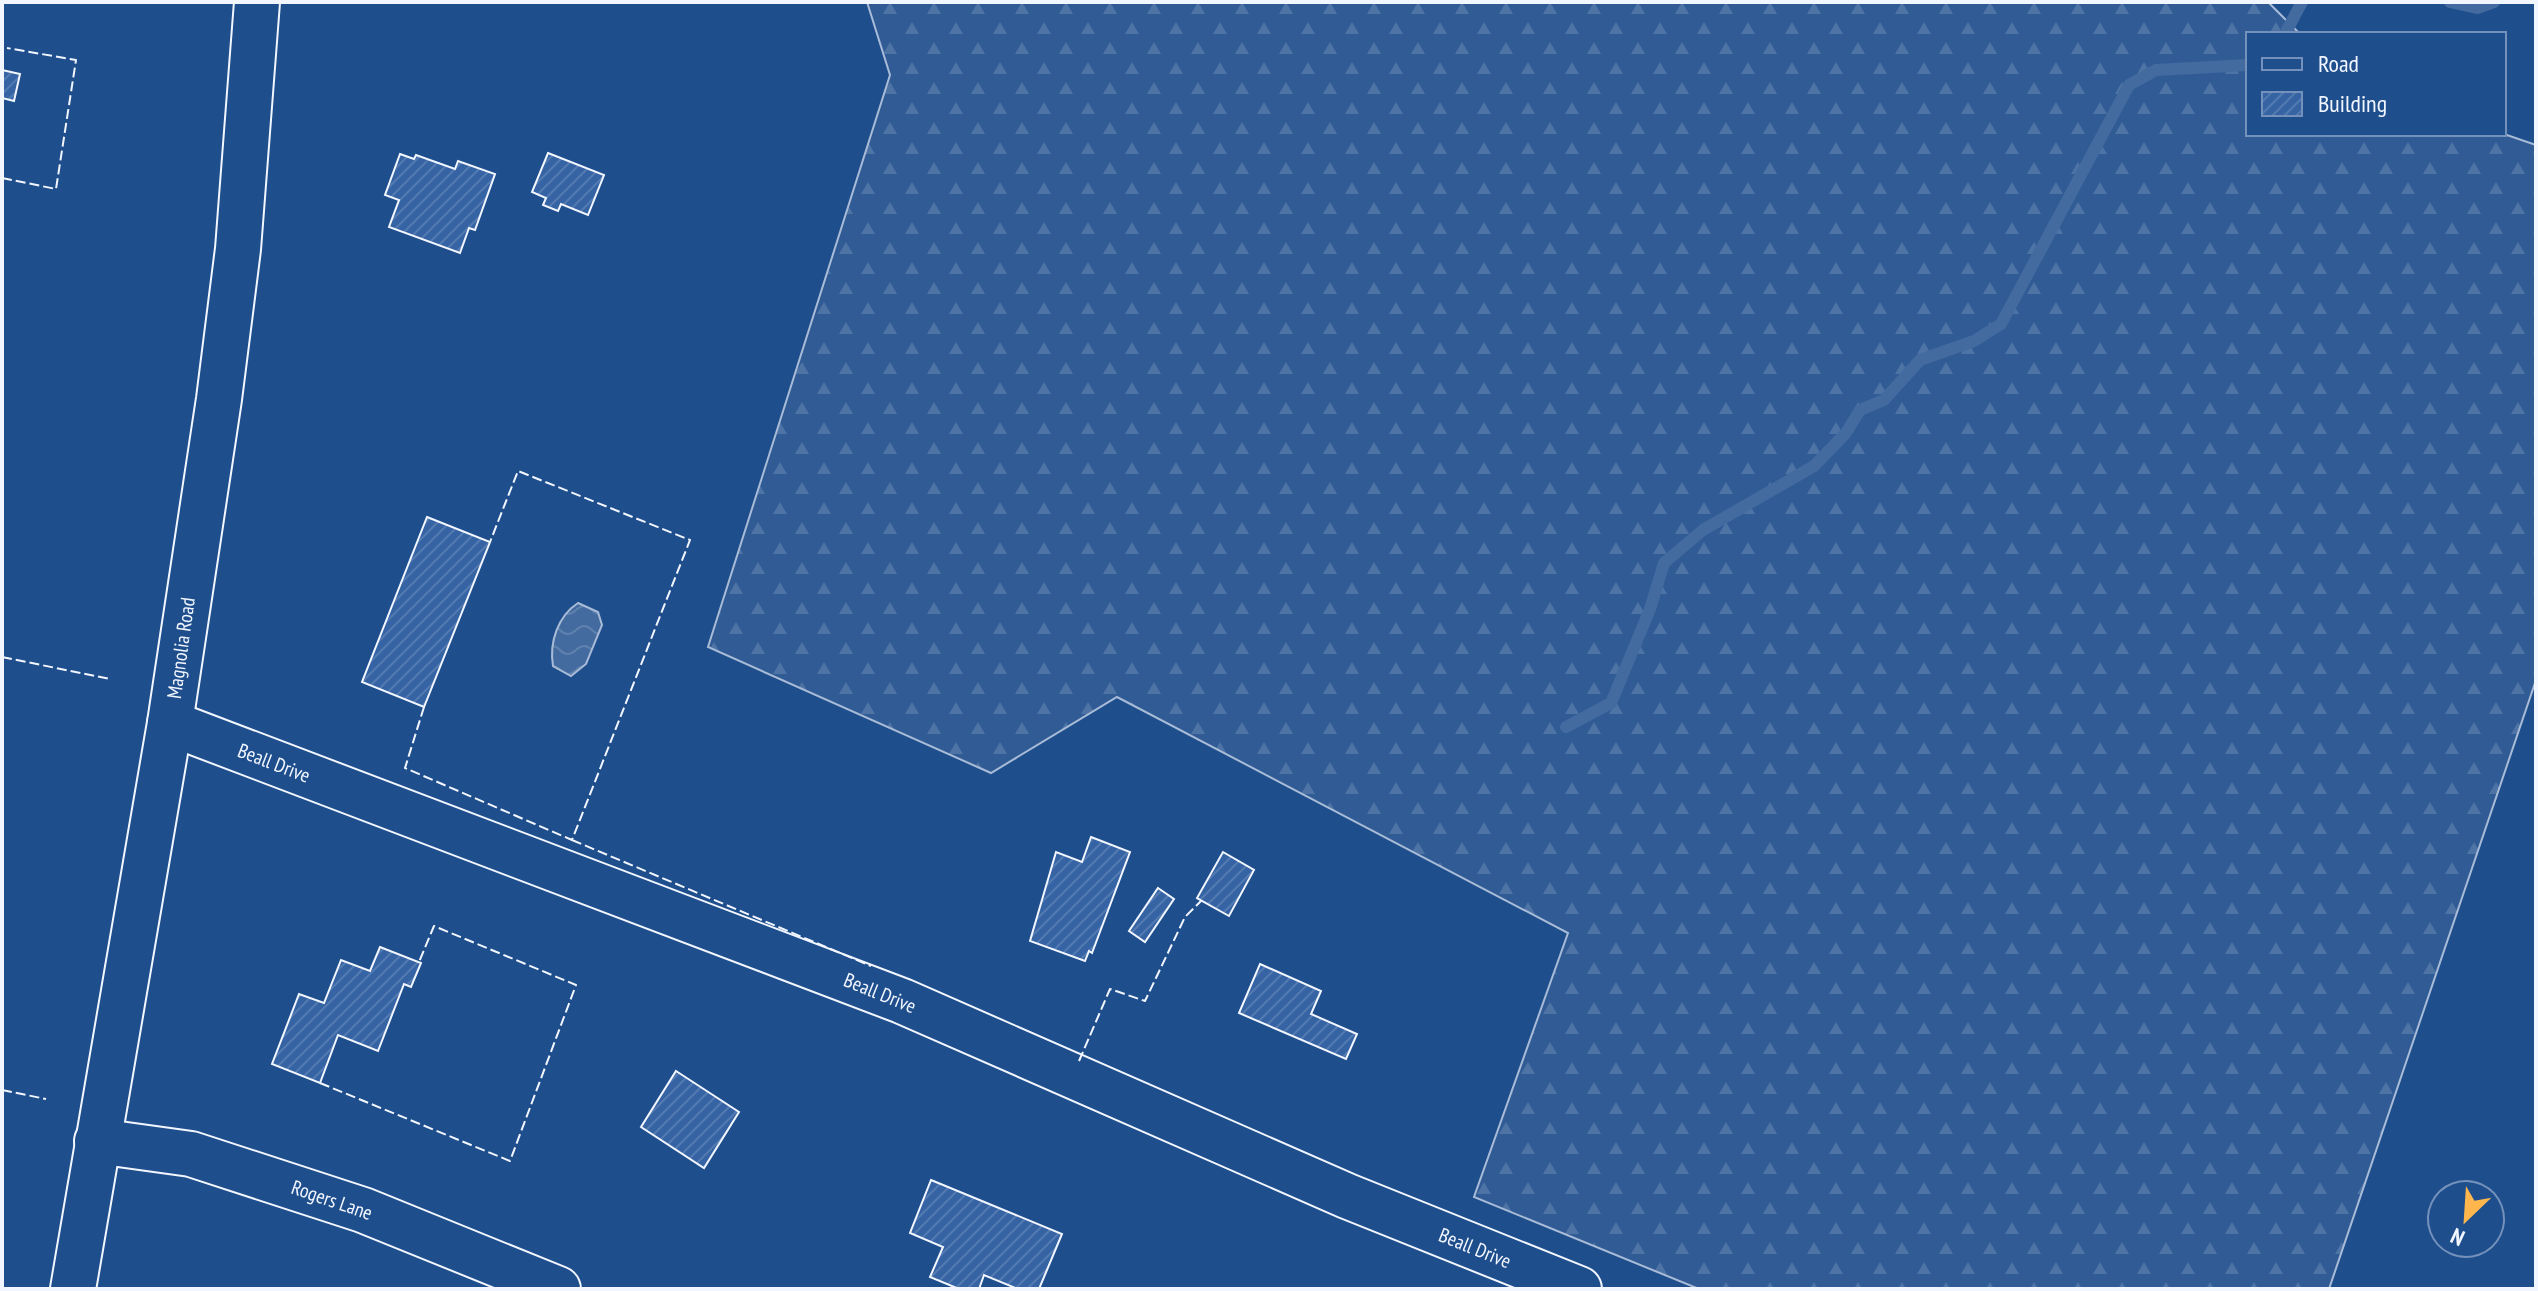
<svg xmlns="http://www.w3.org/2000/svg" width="2538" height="1291" viewBox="0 0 2538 1291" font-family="'PT Sans Narrow',sans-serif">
  <defs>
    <pattern id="forest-firs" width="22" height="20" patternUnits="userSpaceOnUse" patternTransform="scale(2)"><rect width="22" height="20" fill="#305b95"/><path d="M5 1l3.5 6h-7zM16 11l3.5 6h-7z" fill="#4e73a5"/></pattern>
    <pattern id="water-waves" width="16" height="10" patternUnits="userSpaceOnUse" patternTransform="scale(2)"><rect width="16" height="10" fill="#446ba0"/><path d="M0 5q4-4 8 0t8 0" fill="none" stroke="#5f81ae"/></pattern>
    <pattern id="building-hatch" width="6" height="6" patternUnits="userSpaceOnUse" patternTransform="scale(2)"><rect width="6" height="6" fill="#3563a3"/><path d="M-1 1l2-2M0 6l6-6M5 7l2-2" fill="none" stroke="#537ab1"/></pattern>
  </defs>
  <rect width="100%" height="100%" fill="#1f4e8c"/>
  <path fill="url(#forest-firs)" stroke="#a8bbd7" stroke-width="2" d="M867 2H2268L2300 34H2248V134H2504L2536 145V680L2329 1289H1699L1474 1197 1568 933 1117 697 991 773 708 647 890 75Z"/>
  <path fill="url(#water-waves)" stroke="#a8bbd7" stroke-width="2" d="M578 603 598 612 602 625 586 664 571 676 553 666C549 642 558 616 578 603Z"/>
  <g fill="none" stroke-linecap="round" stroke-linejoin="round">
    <path stroke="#446ba0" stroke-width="12" d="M2450 2 2477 8 2494 2
      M2285 34 2302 2
      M1566 727 1611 703 1650 609 1664 563 1703 530 1814 466 1846 433 1860 410 1884 400 1920 360 1974 341 2001 324 2129 85 2156 70 2248 65"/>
  </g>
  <path fill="url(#building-hatch)" stroke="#f2f6ff" stroke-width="2" d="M2 70 20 74 14 101 2 98Z
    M548 153 604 175 588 215 561 204 558 211 543 205 546 198 532 192Z
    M400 154 414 159 416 155 455 169 458 161 495 174 475 230 469 228 460 253 389 227 399 200 385 195Z
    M427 517 490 542 424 707 362 682Z
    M1091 837 1130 852 1092 953 1089 951 1085 961 1030 941 1056 852 1082 862Z
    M1223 852 1254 870 1229 916 1197 898Z
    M1158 888 1174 899 1145 942 1129 931Z
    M380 947 421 963 411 987 404 984 378 1051 338 1035 320 1083 272 1064 299 994 324 1003 341 960 370 971Z
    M1260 964 1321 991 1311 1014 1357 1034 1346 1059 1239 1013Z
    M676 1071 739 1112 704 1168 641 1127Z
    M931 1180 1062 1234 1039 1289H1018L984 1275 979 1289H959L930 1277 943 1247 910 1233Z"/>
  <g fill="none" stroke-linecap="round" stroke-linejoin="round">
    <g stroke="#f2f6ff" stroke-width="48">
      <path id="minor" d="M170 723 902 1001 1347 1196 1579 1289
        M97 1141 191 1154 363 1210 558 1289"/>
    </g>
    <g stroke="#f2f6ff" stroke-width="48">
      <path id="major" d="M73 1289 170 723 219 399 238 249 257 2"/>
    </g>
    <use href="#minor" stroke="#1f4e8c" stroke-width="44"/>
    <use href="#major" stroke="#1f4e8c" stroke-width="44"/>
    <path stroke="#f2f6ff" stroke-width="2" stroke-dasharray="10 4" stroke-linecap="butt" d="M2 178 56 189 76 60 7 48
      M2 657 110 679
      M424 707 405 768 572 840 690 540 518 471 490 542
      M572 840 871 966
      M1079 1061 1110 989 1145 1001 1185 917 1201 901
      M320 1083 510 1161 576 985 434 926 419 962
      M2 1090 46 1099"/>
  </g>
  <g text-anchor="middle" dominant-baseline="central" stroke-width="6" stroke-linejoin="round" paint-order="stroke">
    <g font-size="20" fill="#f2f6ff" stroke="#1f4e8c">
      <text transform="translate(181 648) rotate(-82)">Magnolia Road</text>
      <text transform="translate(274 763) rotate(21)">Beall Drive</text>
      <text transform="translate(880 993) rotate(22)">Beall Drive</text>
      <text transform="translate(332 1200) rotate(19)">Rogers Lane</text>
      <text transform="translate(1475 1248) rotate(22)">Beall Drive</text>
    </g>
  </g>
  <rect width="2538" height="1291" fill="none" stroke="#f2f6ff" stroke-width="8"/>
  <rect x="2246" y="32" width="260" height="104" fill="#1f4e8c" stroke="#7391ba" stroke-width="2"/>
  <rect x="2262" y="58" width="40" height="12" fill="#1f4e8c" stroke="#7391ba" stroke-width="2"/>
  <text x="2318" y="72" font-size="24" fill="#f2f6ff">Road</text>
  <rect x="2262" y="92" width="40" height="24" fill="url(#building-hatch)" stroke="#7391ba" stroke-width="2"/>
  <text x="2318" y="112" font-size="24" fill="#f2f6ff">Building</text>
  <g transform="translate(2466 1219) rotate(205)"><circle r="38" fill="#1f4e8c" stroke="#7391ba" stroke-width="2"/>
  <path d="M0-6L14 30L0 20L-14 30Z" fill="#ffb74d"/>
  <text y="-12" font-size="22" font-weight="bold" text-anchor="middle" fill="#f2f6ff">N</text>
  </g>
</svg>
